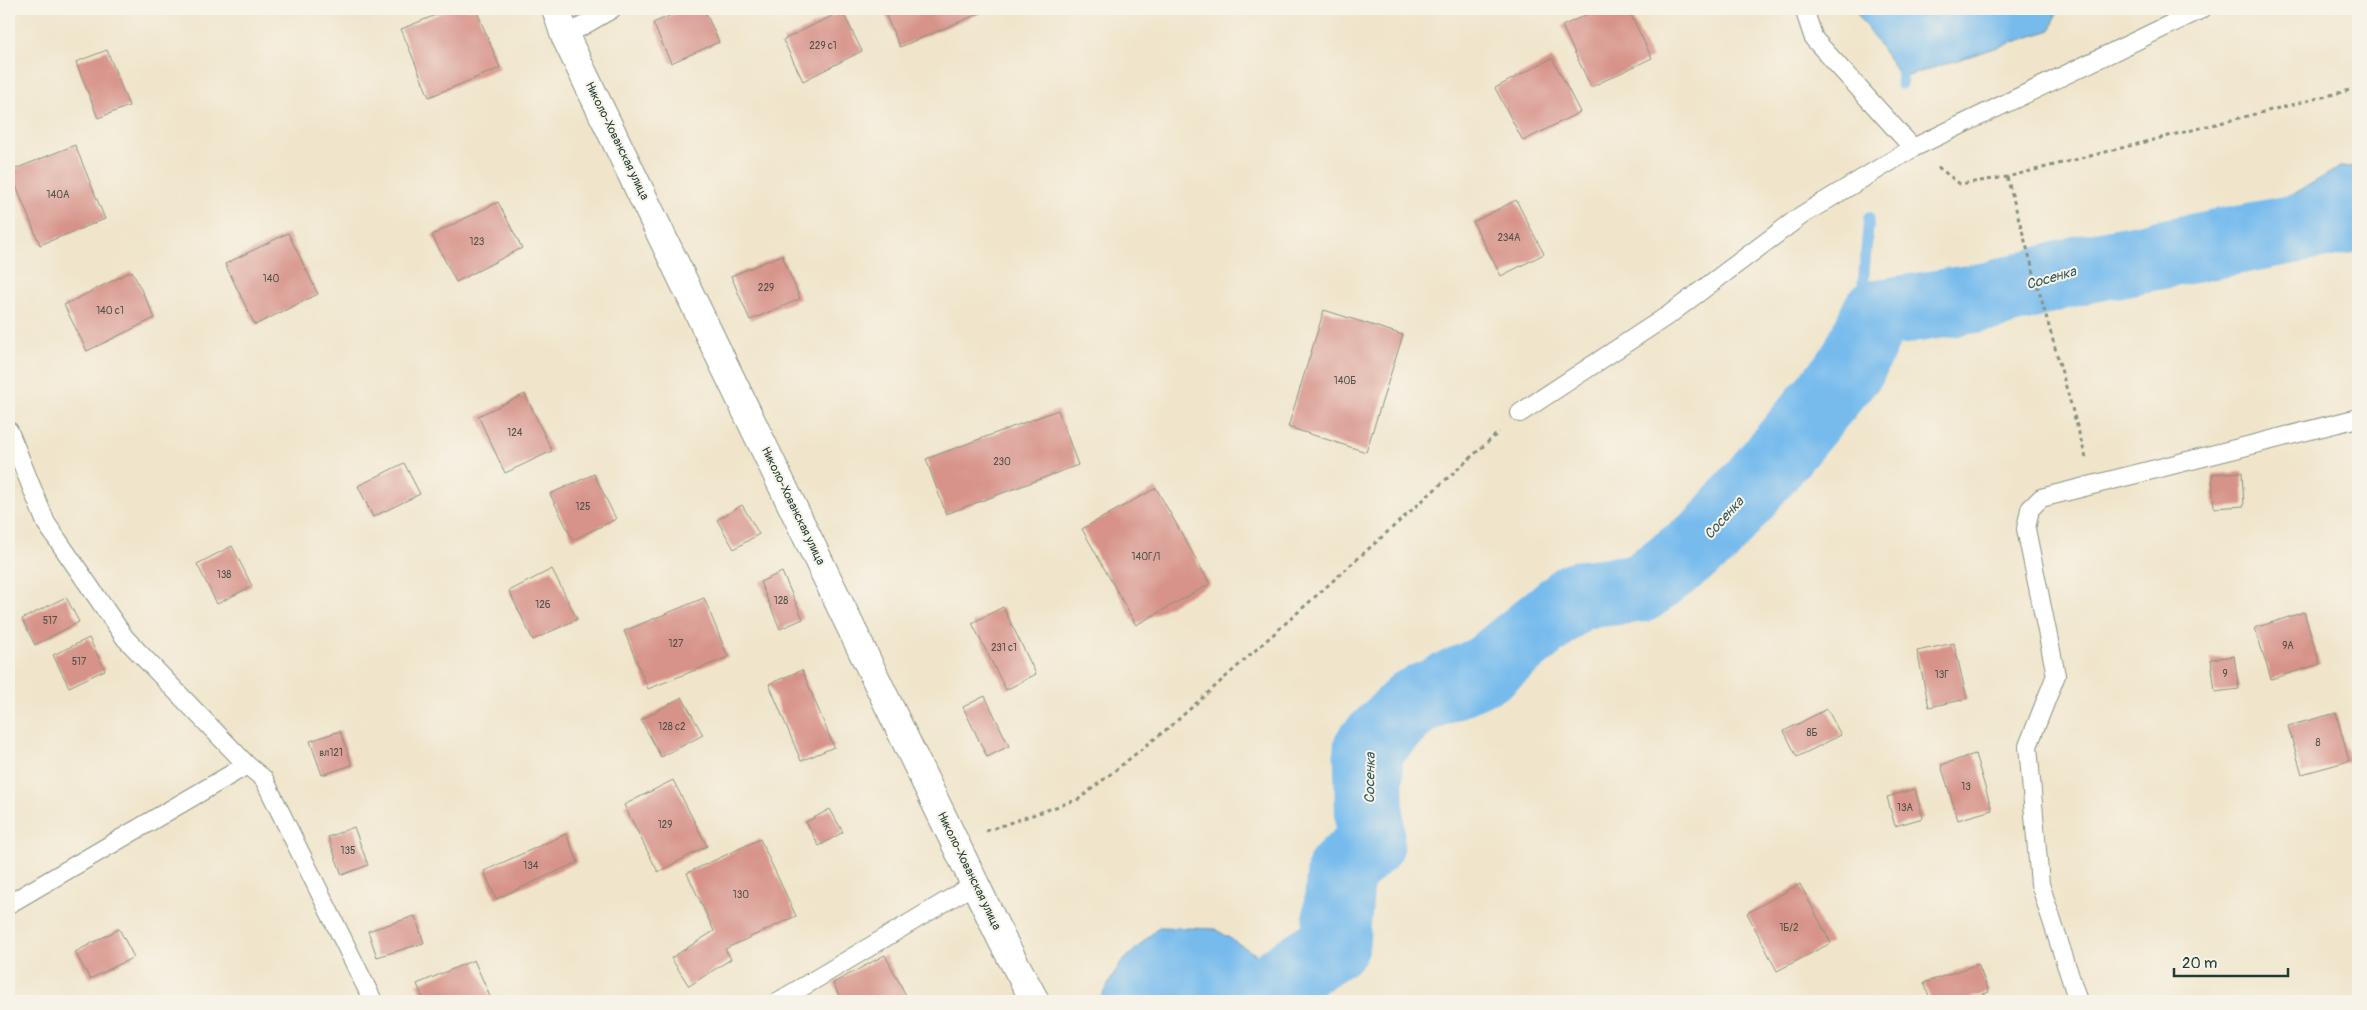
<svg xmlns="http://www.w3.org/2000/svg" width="2367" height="1010" viewBox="0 0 2367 1010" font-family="Pangolin,sans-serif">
  <rect width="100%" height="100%" fill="#f7f3e8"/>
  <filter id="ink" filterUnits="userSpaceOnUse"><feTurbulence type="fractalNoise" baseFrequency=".02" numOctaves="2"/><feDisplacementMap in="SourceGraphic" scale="10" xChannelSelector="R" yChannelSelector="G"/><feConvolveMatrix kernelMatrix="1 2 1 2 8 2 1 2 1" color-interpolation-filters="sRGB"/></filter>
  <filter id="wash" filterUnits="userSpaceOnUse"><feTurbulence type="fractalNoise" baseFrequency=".0096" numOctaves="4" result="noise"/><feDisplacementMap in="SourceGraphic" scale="20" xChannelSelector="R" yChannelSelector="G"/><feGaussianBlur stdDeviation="1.12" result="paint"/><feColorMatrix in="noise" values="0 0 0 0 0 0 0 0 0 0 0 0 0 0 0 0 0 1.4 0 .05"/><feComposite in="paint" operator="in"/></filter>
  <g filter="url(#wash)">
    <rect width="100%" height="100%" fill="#f0e5cb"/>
    <path fill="#77bbed" stroke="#4b7c90" d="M1854 9H2058L2051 30 1902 78Z
      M2358 166V236L2284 254H2248L2140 264 2165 236 2263 212 2340 167Z
      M1159 927 1215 929 1268 962 1296 990 1284 1001H1106L1101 997 1120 964Z"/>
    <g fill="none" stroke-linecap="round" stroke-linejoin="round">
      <path stroke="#77bbed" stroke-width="11" d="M1901 84 1904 62
        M1869 217 1863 285 1876 314"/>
      <path stroke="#77bbed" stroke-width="69" d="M1248 1001 1335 944 1341 871 1370 843 1368 748 1414 702 1487 669 1577 595 1641 588 1711 536 1852 366 1876 314 1991 296 2079 270 2358 217"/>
    </g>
    <g id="blocks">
      <path fill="#d79389" d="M451 9H476L500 68 429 97 401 29Z
        M685 9H704L719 42 671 63 653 23Z
        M883 9H990L900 47Z
        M1598 9H1628L1652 58 1591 87 1562 26Z
        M842 11 862 51 803 81 783 40Z
        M107 50 129 106 98 118 76 62Z
        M1552 58 1580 112 1523 141 1495 88Z
        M75 145 105 219 40 245 10 171Z
        M1516 200 1544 254 1501 276 1473 222Z
        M498 202 522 248 456 282 432 235Z
        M288 233 318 294 255 325 225 264Z
        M782 255 800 299 750 320 731 276Z
        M132 271 155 318 87 351 64 305Z
        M1324 310 1403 335 1366 452 1288 427Z
        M525 394 552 451 505 473 478 416Z
        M1058 410 1078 465 946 514 926 459Z
        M404 463 420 494 373 517 358 486Z
        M2242 472 2244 506 2214 508 2212 474Z
        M594 474 616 519 573 540 550 494Z
        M1156 488 1210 584 1136 625 1082 529Z
        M742 505 759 534 734 549 717 520Z
        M232 546 252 586 217 604 197 564Z
        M552 569 577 619 533 640 509 591Z
        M782 572 803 619 780 629 760 582Z
        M66 597 79 622 35 645 22 619Z
        M704 598 728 657 648 689 624 631Z
        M1003 607 1036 674 1006 690 972 623Z
        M2304 612 2320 664 2271 679 2255 628Z
        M89 638 105 670 69 687 53 655Z
        M1954 643 1967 699 1929 707 1917 651Z
        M2234 656 2239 689 2215 692 2211 659Z
        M802 670 834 747 801 761 769 684Z
        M985 696 1009 746 987 757 963 707Z
        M682 697 703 735 661 757 641 720Z
        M1827 709 1841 735 1797 757 1784 731Z
        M2336 713 2349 761 2302 774 2288 726Z
        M340 731 352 765 322 775 310 741Z
        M1975 754 1992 810 1958 820 1941 765Z
        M673 780 707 846 658 872 624 805Z
        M1915 789 1923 818 1895 826 1887 797Z
        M830 809 843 832 819 846 806 822Z
        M354 827 368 865 342 875 328 837Z
        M566 834 578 862 496 899 484 871Z
        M760 839 796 916 725 949 731 959 689 986 671 958 714 931 687 873Z
        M1800 884 1831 943 1777 971 1747 913Z
        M415 916 424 943 377 957 368 931Z
        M119 929 134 957 90 979 75 952Z
        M885 955 909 1001H842L833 983Z
        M474 960 492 1001H424L417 984Z
        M1978 964 1989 992 1963 1001H1931L1924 983Z"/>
    </g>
  </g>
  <g filter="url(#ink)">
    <use href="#blocks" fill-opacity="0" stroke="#889180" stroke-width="1"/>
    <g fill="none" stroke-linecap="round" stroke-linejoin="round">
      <g stroke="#889180" stroke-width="20">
        <path id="lane" d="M1804 9 1814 39 1913 148 2202 9
          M565 36 612 9
          M1520 413 1670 314 1802 215 1913 148
          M9 431 46 523 125 638 247 765 264 779 373 1001
          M9 904 247 765
          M779 1001 975 884
          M2078 1001 2040 884 2028 746 2056 675 2026 529 2030 509 2041 498 2358 418"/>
      </g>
      <g stroke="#889180" stroke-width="30">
        <path id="street" d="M556 9 565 36 1002 940 1035 1001"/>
      </g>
      <path stroke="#889180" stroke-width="3" stroke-dasharray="4 4" stroke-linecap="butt" d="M1938 167 1960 184 2007 177 2358 88
        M2007 177 2086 458
        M986 831 1079 799 1172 725 1499 432"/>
      <use href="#lane" stroke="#fff" stroke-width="18"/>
      <use href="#street" stroke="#fff" stroke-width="28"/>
    </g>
  </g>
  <g text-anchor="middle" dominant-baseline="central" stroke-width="4" stroke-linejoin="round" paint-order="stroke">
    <g font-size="10" fill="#4d5249">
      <text x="823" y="46">229 с1</text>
      <text x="58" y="195">140А</text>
      <text x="1509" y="238">234А</text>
      <text x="477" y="242">123</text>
      <text x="271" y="279">140</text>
      <text x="766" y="288">229</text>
      <text x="110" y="311">140 с1</text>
      <text x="1345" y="381">140Б</text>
      <text x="515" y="433">124</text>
      <text x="1002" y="462">230</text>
      <text x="583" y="507">125</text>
      <text x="1146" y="557">140Г/1</text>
      <text x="224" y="575">138</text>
      <text x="781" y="601">128</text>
      <text x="543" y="605">126</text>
      <text x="50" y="621">517</text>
      <text x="676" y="644">127</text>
      <text x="2288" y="646">9А</text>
      <text x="1004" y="648">231 с1</text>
      <text x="79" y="662">517</text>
      <text x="2225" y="674">9</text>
      <text x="1942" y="675">13Г</text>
      <text x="672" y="727">128 с2</text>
      <text x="1812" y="733">8Б</text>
      <text x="2318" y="743">8</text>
      <text x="331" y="753">вл121</text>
      <text x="1966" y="787">13</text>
      <text x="1905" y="808">13А</text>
      <text x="665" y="825">129</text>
      <text x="348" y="851">135</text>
      <text x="531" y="866">134</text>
      <text x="741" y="895">130</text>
      <text x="1789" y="928">1Б/2</text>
    </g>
    <g font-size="12" fill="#1f3d34" stroke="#f7f3e8">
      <text transform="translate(617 141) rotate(64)">Николо-Хованская улица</text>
      <text transform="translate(793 506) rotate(64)">Николо-Хованская улица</text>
      <text transform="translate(969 871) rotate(64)">Николо-Хованская улица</text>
    </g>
    <g font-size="14" font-style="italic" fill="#355c62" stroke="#f7f3e8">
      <text transform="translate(2051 278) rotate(-16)">Сосенка</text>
      <text transform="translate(1724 518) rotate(-48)">Сосенка</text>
      <text transform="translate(1370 778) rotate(-89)">Сосенка</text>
    </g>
  </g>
  <rect width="2367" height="1010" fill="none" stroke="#f7f3e8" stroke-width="30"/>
  <path d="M2174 968v8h114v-8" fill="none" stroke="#1f3d34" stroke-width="2.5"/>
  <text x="2182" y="968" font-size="15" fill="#1f3d34" stroke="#f7f3e8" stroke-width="4" paint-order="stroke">20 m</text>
</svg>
